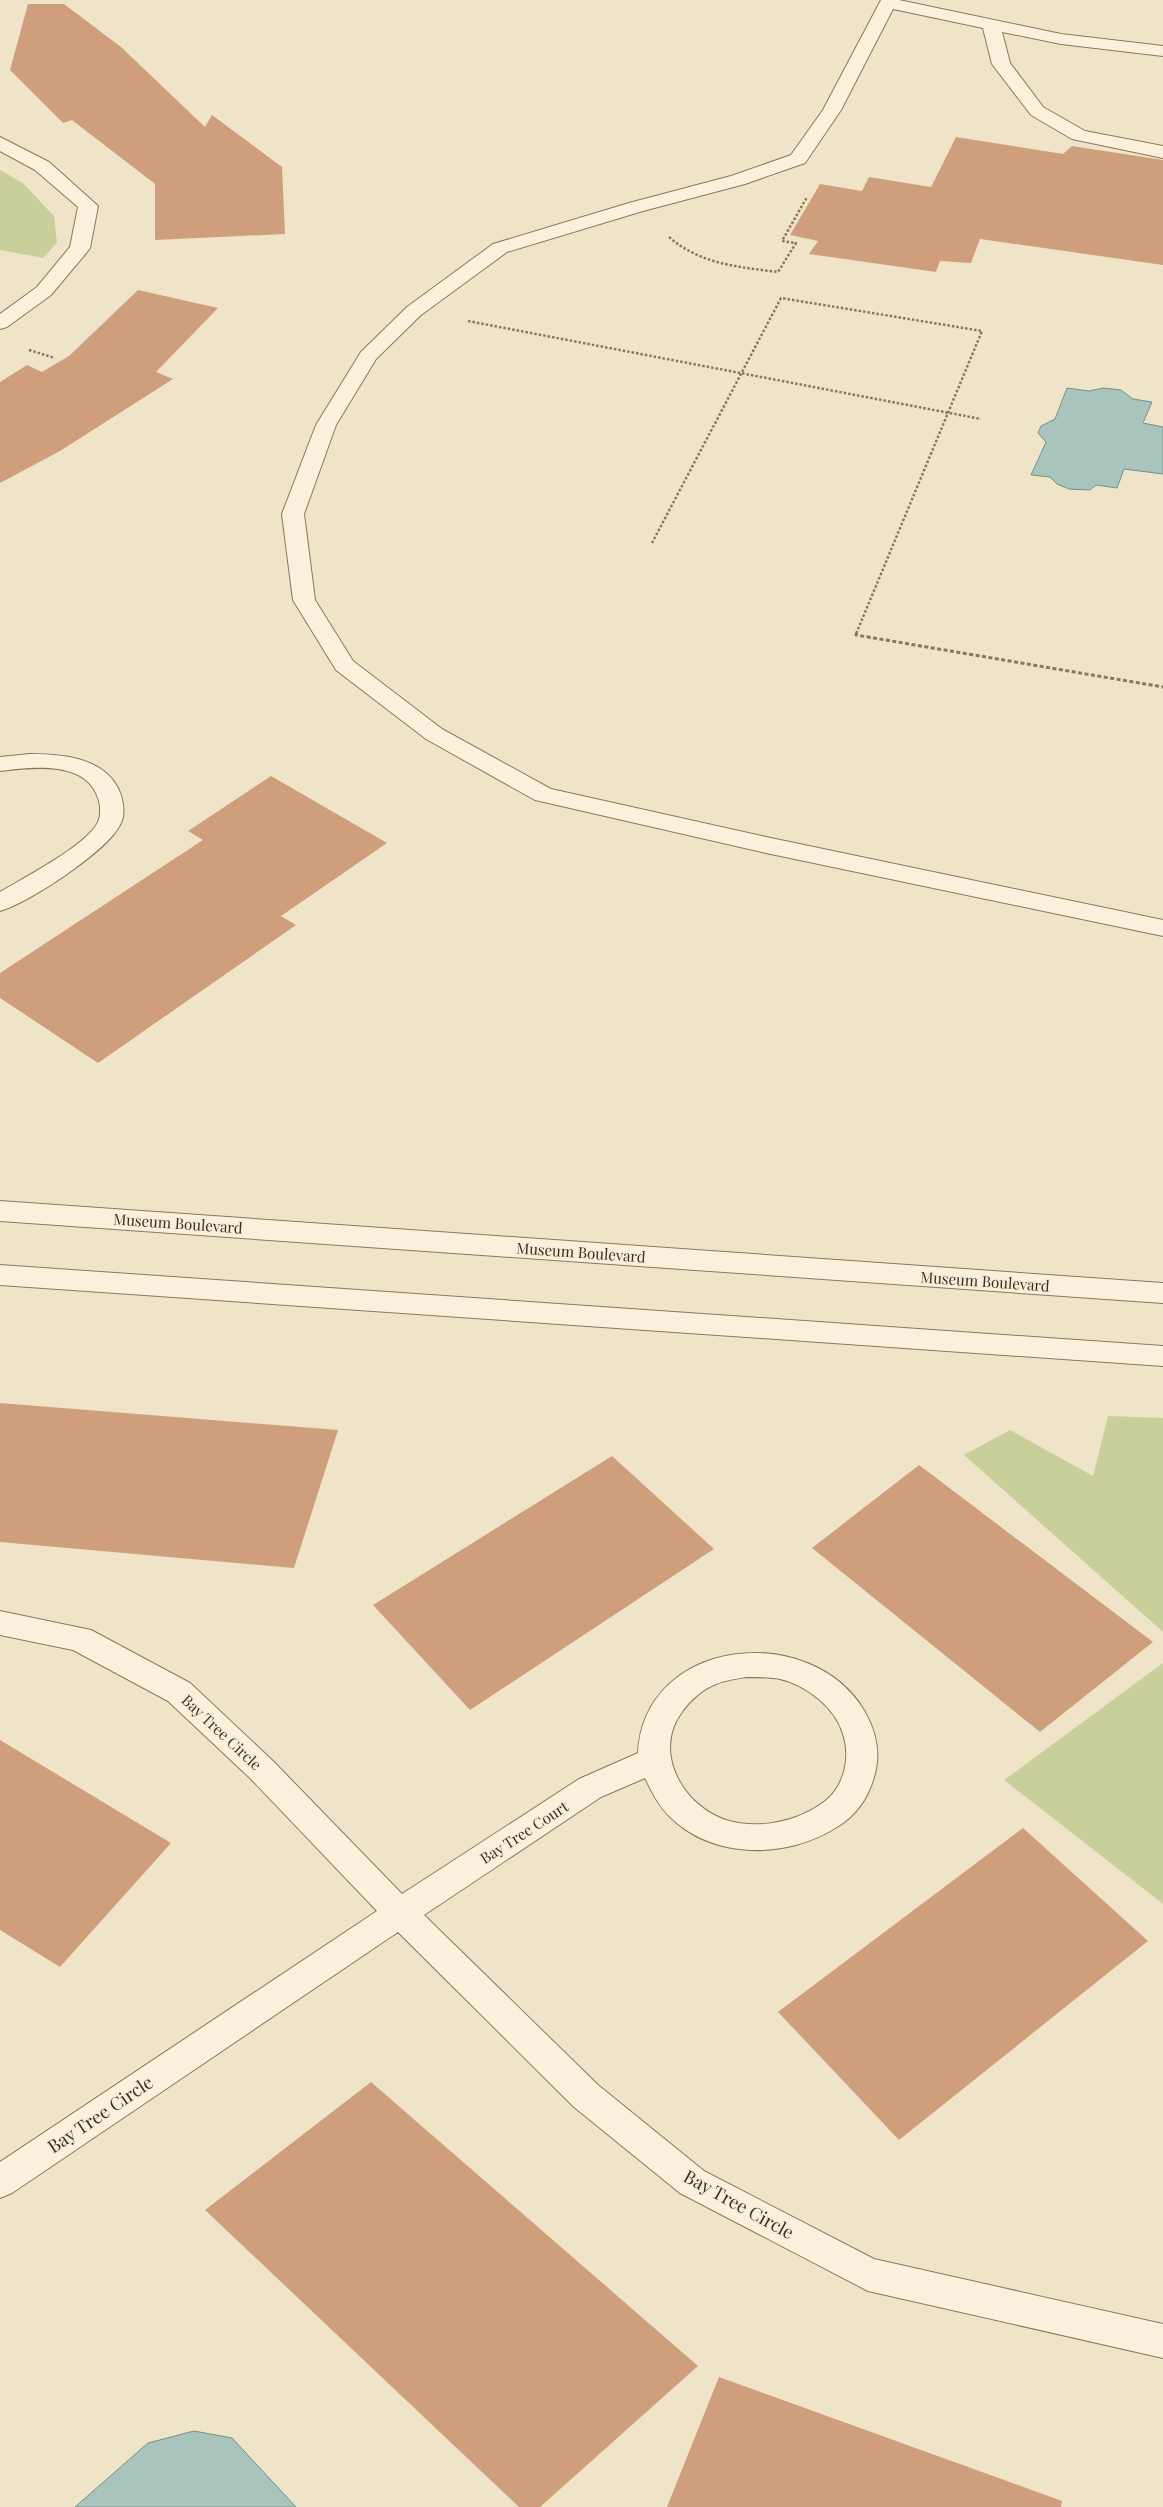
<svg xmlns="http://www.w3.org/2000/svg" width="1163" height="2507" viewBox="0 0 1163 2507" font-family="'Playfair Display',serif">
  <rect width="100%" height="100%" fill="#f0e4c8"/>
  <path fill="#c9cf9b" d="M0 170 23 183 54 216 57 243 43 258 0 250Z
    M1108 1416 1163 1418V1632L964 1455 1010 1430 1093 1476Z
    M1163 1663V1904L1004 1780Z"/>
  <path fill="#a9c4bc" stroke="#6f938a" d="M1067 388 1089 391 1103 388 1121 390 1133 399 1152 402 1143 423 1163 427V474L1124 469 1117 488 1096 485 1090 490 1069 489 1057 484 1050 477 1031 475 1046 442 1038 433 1041 426 1055 419Z
    M194 2431 232 2438 296 2507H75L148 2443Z"/>
  <path fill="#cf9f7d" d="M28 4H64L121 47 205 127 212 115 282 167 285 234 155 240V184L72 120 63 123 10 70Z
    M956 137 1063 154 1072 146 1163 160V265L980 239 971 263 940 261 936 272 809 254 818 241 790 235 820 184 862 191 869 177 931 187Z
    M138 290 218 308 156 372 173 379 60 451 0 483V382L27 365 42 372 69 356Z
    M271 776 387 843 281 916 296 925 98 1063 0 998V973L203 840 188 831Z
    M0 1403 338 1430 294 1568 0 1542Z
    M612 1456 714 1549 470 1710 373 1605Z
    M919 1465 1153 1642 1040 1732 812 1548Z
    M0 1740 171 1843 60 1967 0 1930Z
    M1023 1828 1148 1941 899 2140 778 2012Z
    M371 2082 698 2366 540 2507H519L205 2210Z
    M719 2377 1062 2501 1061 2507H667Z"/>
  <g fill="none" stroke-linecap="round" stroke-linejoin="round">
    <g stroke="#8d765c" stroke-width="2">
      <path id="service" d="M881 0H899L1061 34 1163 46V56L1061 44 1002 32 1010 63 1043 107 1085 131 1163 146V158L1072 139 1031 115 992 64 983 28 893 9 841 110 805 163 745 184 643 211 507 252 421 315 376 359 336 425 304 514 315 600 353 661 442 729 551 789 766 837 1163 920V936L766 853 535 800 426 739 336 670 293 600 282 514 316 425 361 352 407 307 493 244 629 203 731 176 791 155 823 110Z"/>
    </g>
    <g stroke="#8d765c" stroke-width="2">
      <path id="minor" d="M0 137 49 162 98 206 90 248 87 252 51 295 7 327 0 329V314L37 287 70 247 78 207 35 170 0 151Z
        M30 754C64 754 108 758 121 795 124 805 125 816 120 825 107 851 29 903 0 911V892C25 877 82 848 97 824 101 817 101 806 98 798 86 760 31 767 0 771V757Z
        M0 1201 1163 1283V1303L0 1221Z
        M0 1265 1163 1346V1366L0 1285Z
        M0 1611 91 1630 190 1683 273 1761 402 1894 579 1779 638 1753C644 1637 812 1620 865 1712 875 1730 880 1749 876 1769 871 1793 859 1814 837 1827 787 1859 713 1860 669 1816 658 1805 652 1792 645 1778L601 1797 424 1915 598 2085 704 2171 874 2259 1163 2324V2358L868 2291 680 2193 574 2107 398 1932 12 2193 0 2198V2162L377 1911 251 1779 168 1701 73 1650 0 1635ZM746 1677C757 1677 769 1677 780 1679 806 1685 836 1708 843 1734 851 1758 844 1787 824 1802 797 1822 758 1830 726 1820 683 1806 652 1752 682 1712 690 1700 703 1689 716 1684 726 1680 736 1679 746 1677Z"/>
    </g>
    <path stroke="#8d765c" stroke-width="2.5" stroke-dasharray="2.5 2" stroke-linecap="butt" d="M669 237C700 264 738 267 778 272L796 243 782 241 807 197
      M468 321 981 419
      M29 350 55 358
      M652 543 781 298 982 331 856 634"/>
    <path stroke="#8d765c" stroke-width="3" stroke-dasharray="4 2.5" stroke-linecap="butt" d="M857 633 856 635 1163 687"/>
    <use href="#service" fill="#faf1dc" fill-rule="evenodd"/>
    <use href="#minor" fill="#faf1dc" fill-rule="evenodd"/>
  </g>
  <g text-anchor="middle" dominant-baseline="central" stroke-width="4" stroke-linejoin="round" paint-order="stroke">
    <g font-size="15" fill="#3d2e20" stroke="#f7eed8">
      <text transform="translate(178 1223) rotate(4)">Museum Boulevard</text>
      <text transform="translate(581 1252) rotate(4)">Museum Boulevard</text>
      <text transform="translate(985 1281) rotate(4)">Museum Boulevard</text>
      <text transform="translate(222 1732) rotate(43)">Bay Tree Circle</text>
      <text transform="translate(524 1832) rotate(-33)">Bay Tree Court</text>
    </g>
    <g font-size="18" fill="#3d2e20" stroke="#f7eed8">
      <text transform="translate(100 2114) rotate(-34)">Bay Tree Circle</text>
      <text transform="translate(739 2204) rotate(29)">Bay Tree Circle</text>
    </g>
  </g>
</svg>
